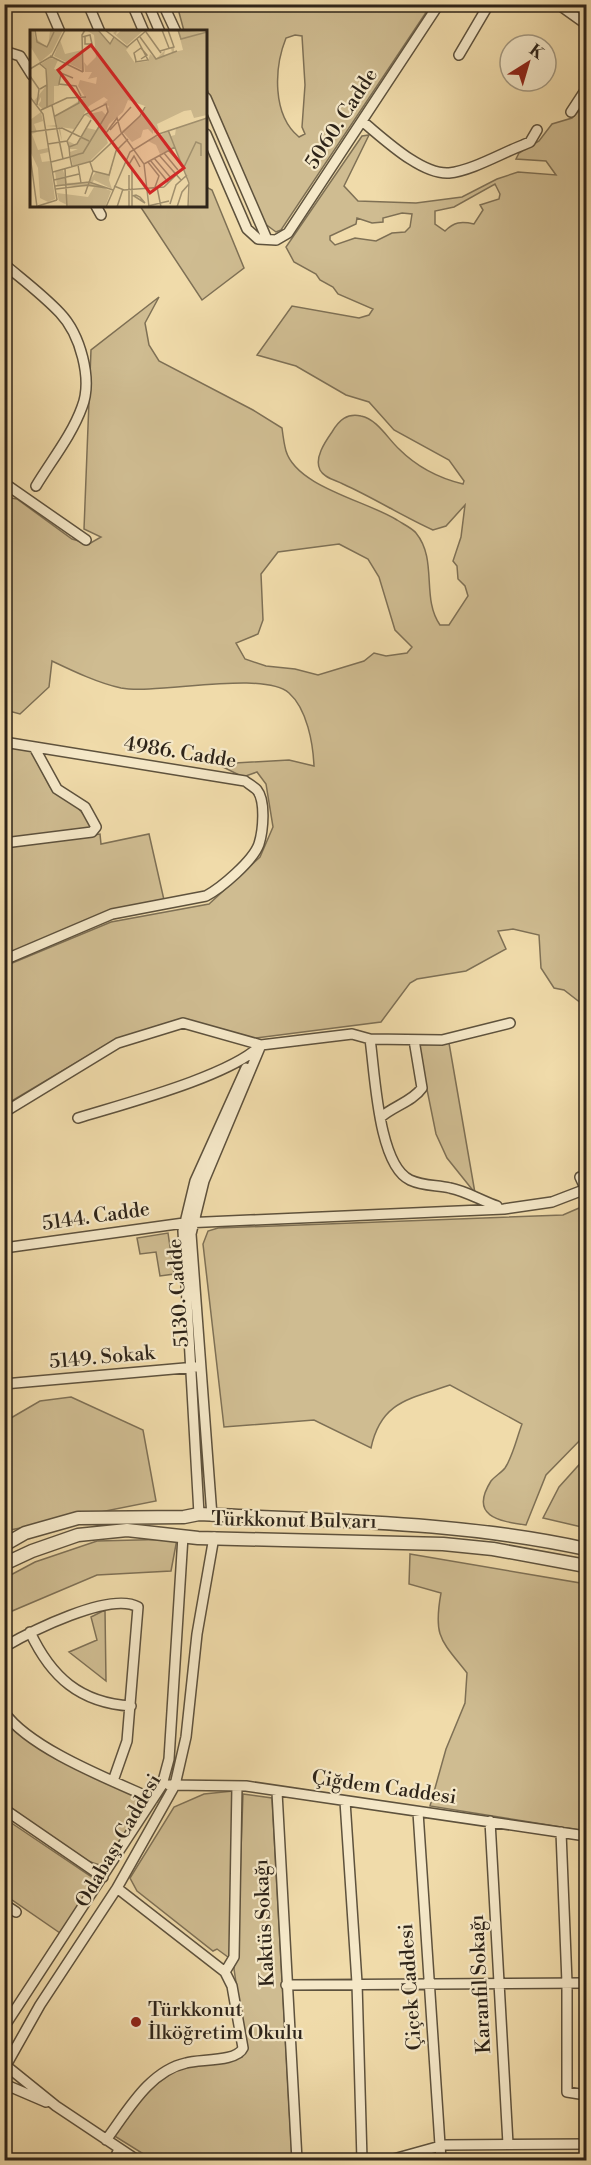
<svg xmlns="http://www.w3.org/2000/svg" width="591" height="2165" viewBox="0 0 591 2165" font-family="'Libre Bodoni',serif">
  <rect width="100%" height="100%" fill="#f0dbaa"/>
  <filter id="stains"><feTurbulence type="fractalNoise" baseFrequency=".00333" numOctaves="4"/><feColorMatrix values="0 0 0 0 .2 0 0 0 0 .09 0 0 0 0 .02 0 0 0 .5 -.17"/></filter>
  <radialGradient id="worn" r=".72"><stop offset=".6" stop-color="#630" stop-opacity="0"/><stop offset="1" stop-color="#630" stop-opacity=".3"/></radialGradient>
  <path fill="#cfbc91" stroke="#7e7055" stroke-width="1.5" fill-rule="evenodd" d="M177 5H431L281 230 276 232 264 223 206 87V32L184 31ZM295 35 302 36 305 85 302 127 305 134 299 137C272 115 274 68 286 38Z
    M586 103V1007L564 990 554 988 541 968 539 935 513 929 498 931 506 949 466 971 417 979 410 983 381 1022 249 1039 180 1019 116 1039 5 1105V966L111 922 209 904 260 857 273 827 266 784 257 772 243 777 217 764 289 760 314 766C313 743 307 709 289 693 262 670 158 695 121 688 98 683 73 671 52 661L49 687 20 714 5 710 7 501 11 498 17 499 72 539 89 544 101 537 84 529 91 350 159 297 145 323 149 345 159 361 253 410 282 428C283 436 284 444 286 451 297 487 367 501 397 520 403 524 412 528 416 533 438 560 421 598 440 625H449L468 596 465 586 458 579 457 566 453 561 461 537 465 505 446 526 433 530C402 516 374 498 343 484 336 480 324 478 320 470 314 458 325 442 332 432 339 420 347 413 361 416 377 419 388 439 399 449 417 467 438 478 463 484L464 481 449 460 394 430 369 402 346 395 296 366 257 355 292 306 359 318 369 315 373 309 338 294 333 287 320 280 316 274 294 262 286 247 362 136 369 135 344 186 358 201 416 203 462 197 497 179 518 172 556 175 546 161 516 159 519 153 539 141 552 124 572 118ZM495 184 500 194 499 199 480 205 483 210 474 224C461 221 454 222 445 231L435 224V211L454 207ZM402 213 412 214 410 227 405 232 392 233 376 241 355 238 335 245 330 240V236L356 224 357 218 372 223 383 222V218ZM339 544 368 559 379 577 395 630 412 647 407 653 386 656 374 653 364 661 318 675 295 669 266 666 245 659 236 643 258 634 263 620 261 574 278 552Z
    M206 187 212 190 244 268 202 300 140 206H206Z
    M5 746 31 750 50 787 74 804 92 823 89 828 5 839Z
    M100 834 101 844 149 834 164 900 103 913 14 952 5 948V848Z
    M449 1043 475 1193 447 1158 436 1134 418 1045Z
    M586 1205V1434L546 1475 526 1525C498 1521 469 1516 491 1481 495 1476 501 1473 505 1468 513 1456 517 1437 522 1424L450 1385C410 1399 381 1401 371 1448L314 1420 224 1427 203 1244 208 1231 218 1228 563 1215Z
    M168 1233 174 1274 160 1276 156 1252 140 1254 137 1238Z
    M71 1397 143 1430 156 1501 5 1531 4 1422 40 1401Z
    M586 1457V1528L543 1518 559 1487Z
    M177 1539 171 1571 97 1575 5 1614V1578L35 1562 97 1541Z
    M410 1554 586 1584V1831L430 1806 446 1749 465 1703 467 1673C441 1640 433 1637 441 1593L409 1584Z
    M105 1610 106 1681 69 1652 97 1640 91 1617Z
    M12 1726 56 1759 140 1798 144 1803 103 1866 81 1859 5 1804V1736Z
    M233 1791 230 1957H228L217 1949 213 1951 137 1891 130 1878 174 1807 204 1794Z
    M243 1794 272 1798 292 2160H153L113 2135 146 2092 180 2067 242 2057 246 2049 234 1969 238 1935Z
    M4 1818 96 1880 60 1933 5 1895Z"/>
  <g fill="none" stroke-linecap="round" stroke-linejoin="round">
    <g stroke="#5e523d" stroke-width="12">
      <path id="minor" d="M48 4 60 32
        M88 4 100 32
        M132 4 144 32
        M148 4 160 32
        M163 4 176 32
        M558 4 586 24
        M4 51 20 56 32 75
        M459 55 489 4
        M206 98 266 237
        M571 112 586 89
        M362 121C383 138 421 175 449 173 471 171 502 153 523 145L530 142 537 130
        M206 134 247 229 258 239 276 240 288 233 439 4
        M96 206 101 215
        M4 264C23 280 43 295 60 313 80 334 93 379 82 407 72 435 51 461 36 486
        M4 483 86 540
        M4 742 245 781C249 784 254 787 257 790 266 801 263 831 259 844 253 861 221 888 206 896L112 914 4 960
        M4 843 92 832 96 827 85 807 57 789 34 747
        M370 1039C375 1073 378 1165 410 1180 423 1186 436 1185 450 1188 466 1191 482 1201 497 1206
        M8 1110 118 1043 183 1023 261 1045 204 1181 191 1234 212 1516
        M381 1117C394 1106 413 1101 422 1088L414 1040
        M78 1118C123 1104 231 1076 261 1045L352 1034 370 1039 442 1040 510 1023
        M580 1177 586 1190
        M4 1248 184 1223 504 1209 552 1202 586 1189
        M4 1384 196 1367
        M199 1514 183 1231 195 1181 246 1068
        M30 1632C51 1677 80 1703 131 1706
        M4 1647C30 1632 110 1591 138 1607L127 1741 113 1781
        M4 1712C30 1749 111 1780 153 1799
        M169 1785 246 1786 586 1836
        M277 1792 297 2160
        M345 1801 357 1983 362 2160
        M4 1809 103 1877
        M418 1812 441 2160
        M490 1821 508 2144
        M561 1832 567 1983V2092L586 2095
        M4 1904 16 1912
        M225 1972 234 1957 237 1786
        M286 1985 586 1983
        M4 2027 162 1785 169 1759 183 1536
        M4 2064 56 2106 137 2160
        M4 2069 40 2005 117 1888 175 1785 186 1737 197 1634 214 1537
        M4 2084 46 2102
        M106 2140C127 2112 149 2071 186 2063 200 2059 237 2062 243 2048L232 1986 225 1972 117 1888
        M4 2153 11 2160
        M114 2160 119 2149
        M390 2160 444 2145 586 2144
        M585 2160 586 2156"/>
    </g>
    <g stroke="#5e523d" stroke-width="15">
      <path id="tertiary" d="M4 1545 25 1533 78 1518 184 1517 199 1514C328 1521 459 1521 586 1549
        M4 1564 32 1551 78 1535 127 1530 198 1538 443 1544 493 1549 586 1566"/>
    </g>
    <use href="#minor" stroke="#f5e8c8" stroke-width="9"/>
    <use href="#tertiary" stroke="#f5e8c8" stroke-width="12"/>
  </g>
  <circle fill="#8f2418" stroke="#f5e8c8" stroke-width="2" cx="136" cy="2022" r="6"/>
  <g text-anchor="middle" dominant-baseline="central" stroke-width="4.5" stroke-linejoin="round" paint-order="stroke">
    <g font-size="20" fill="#2e2419" stroke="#f5e8c8">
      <text transform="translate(342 119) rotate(-57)">5060. Cadde</text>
      <text transform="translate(180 753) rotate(9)">4986. Cadde</text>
      <text transform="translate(96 1217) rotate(-8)">5144. Cadde</text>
      <text transform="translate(179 1293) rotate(-94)">5130. Cadde</text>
      <text transform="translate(102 1358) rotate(-5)">5149. Sokak</text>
      <text transform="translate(294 1521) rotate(1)">Türkkonut Bulvarı</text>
      <text transform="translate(384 1788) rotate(8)">Çiğdem Caddesi</text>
      <text transform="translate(119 1841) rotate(-60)">Odabaşı Caddesi</text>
      <text transform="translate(265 1923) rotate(-93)">Kaktüs Sokağı</text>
      <text transform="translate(481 1984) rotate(-93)">Karanfil Sokağı</text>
      <text transform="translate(411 1987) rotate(-94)">Çiçek Caddesi</text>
    </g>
    <g font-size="20" fill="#2e2419" stroke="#f5e8c8" text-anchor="start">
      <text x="148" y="2010">Türkkonut<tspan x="148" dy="23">İlköğretim Okulu</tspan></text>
    </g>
  </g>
  <g transform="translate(30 30)">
    <rect width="177" height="177" fill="#f0dbaa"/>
    <path d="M0 0H4L5 8 18 18 20 0H33L22 22 10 32 0 16ZM56 0H67L80 15 84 8 99 17 96 20 105 33 118 31 120 24 126 29 135 20 134 26 142 23 141 18 144 17V22L153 20 148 0 177 3V85L164 88 161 80 154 81 127 94 129 101 124 103 123 93V104L118 99 113 100 111 107 102 112 92 101 112 85 115 76 98 70 93 82 79 94 75 103 78 113 60 131 43 136 40 122 48 119H39L38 111 46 115 57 98 66 100 70 94 55 85 72 81 76 85 79 76 73 74 78 70 74 67 59 76 44 99 30 97 32 111 28 97 16 96 27 95 25 86 55 67 48 56 50 50 66 54 67 47 58 49 62 42H55L54 32 57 36 66 27 64 5ZM87 0 86 5 92 0H114L97 15 83 3ZM30 10 35 24 52 20 54 41 24 26ZM20 28 28 30 24 39 30 41 29 56H24V73L13 79 8 75 11 71V67L7 74 4 71 17 55V39L11 34ZM11 82 13 91 4 94 7 102 2 104 8 120 18 118 19 122 10 124 12 132 20 131 25 169 18 172 10 168 8 138 0 121V90ZM177 88V177H159L160 153 145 117 130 124 126 115 118 111 139 101 141 106 145 105 146 98ZM84 128 79 150 82 159 64 150 62 153 81 161 75 177H41L29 171 27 163 58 167 64 157 27 155 25 142 33 140 37 153 58 152 66 142 79 145Z" fill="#cfbc91"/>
    <path fill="none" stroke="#a29270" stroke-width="1.5" d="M5 0 7 12 17 17 24 2M68 0 80 14 84 7M75 0 97 17 117 0M132 0 139 18M148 0 151 9 177 2M116 2 131 23M52 7 60 5 62 14H55V7M110 7 126 29 147 21M130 21 144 17 138 0M20 26 53 42M106 31 104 23 111 18 117 25 111 29M105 32 118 30 107 9M0 39 22 26 35 0M53 42 52 5 55 0M0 46 9 59 7 75M43 48 31 43 29 54 46 56 51 66M17 55V77M10 59 17 55 16 39 10 34M0 67 13 84 27 170M22 75 33 129M11 80 37 68 56 67M25 86 49 73V67M80 100 101 77M138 100 159 153 158 177M0 102 32 98 59 111M76 103 87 88 91 102 114 134 119 177M18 114 37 111M39 117 47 114 61 90M138 120 151 134M134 123 148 140M0 125 7 177M129 125 151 150M124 128 141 148M120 130 138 152M21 132 40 127 49 124 53 123 78 82 76 74 54 85 37 111 39 117 40 127 42 137M118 132 129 146 125 157M114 134 145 117M48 135 51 153M98 136 104 126 110 137M102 138V177M35 139 37 177M63 141 79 145 86 121 98 109M23 142 62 131 110 86 115 77M24 150 49 144M25 156 59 152 83 160M84 156 94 160 134 157M127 157 131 177M134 157 154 137 166 112 171 114V126M26 159 58 155 76 158M55 164 63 141 60 132M102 166 106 165 110 167 115 173 104 166M140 174 146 155 157 145M8 176 27 170M118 176 139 171M76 177 100 122 129 104 177 88M87 177 93 159M99 177V145M147 177 152 162 159 154"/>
    <path fill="#d62828" fill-opacity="0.15" stroke="#d62828" stroke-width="3" d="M61 15 154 138 120 163 28 40Z"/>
    <rect width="177" height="177" fill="none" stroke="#2e2419" stroke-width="3"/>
  </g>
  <rect width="591" height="2165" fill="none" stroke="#f0dbaa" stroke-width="24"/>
  <rect x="6" y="6" width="579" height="2153" fill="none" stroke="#2e2419" stroke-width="3"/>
  <rect x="12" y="12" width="567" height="2141" fill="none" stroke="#2e2419" stroke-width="1.5"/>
  <g transform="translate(528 63) rotate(37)"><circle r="28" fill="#f5e8c8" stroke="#a59a82" stroke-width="1.5"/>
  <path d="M0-4.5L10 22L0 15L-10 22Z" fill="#8f2418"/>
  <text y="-9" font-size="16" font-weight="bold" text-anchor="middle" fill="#2e2419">K</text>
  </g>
  <rect width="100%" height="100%" filter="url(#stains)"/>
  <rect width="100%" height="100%" fill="url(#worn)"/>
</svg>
